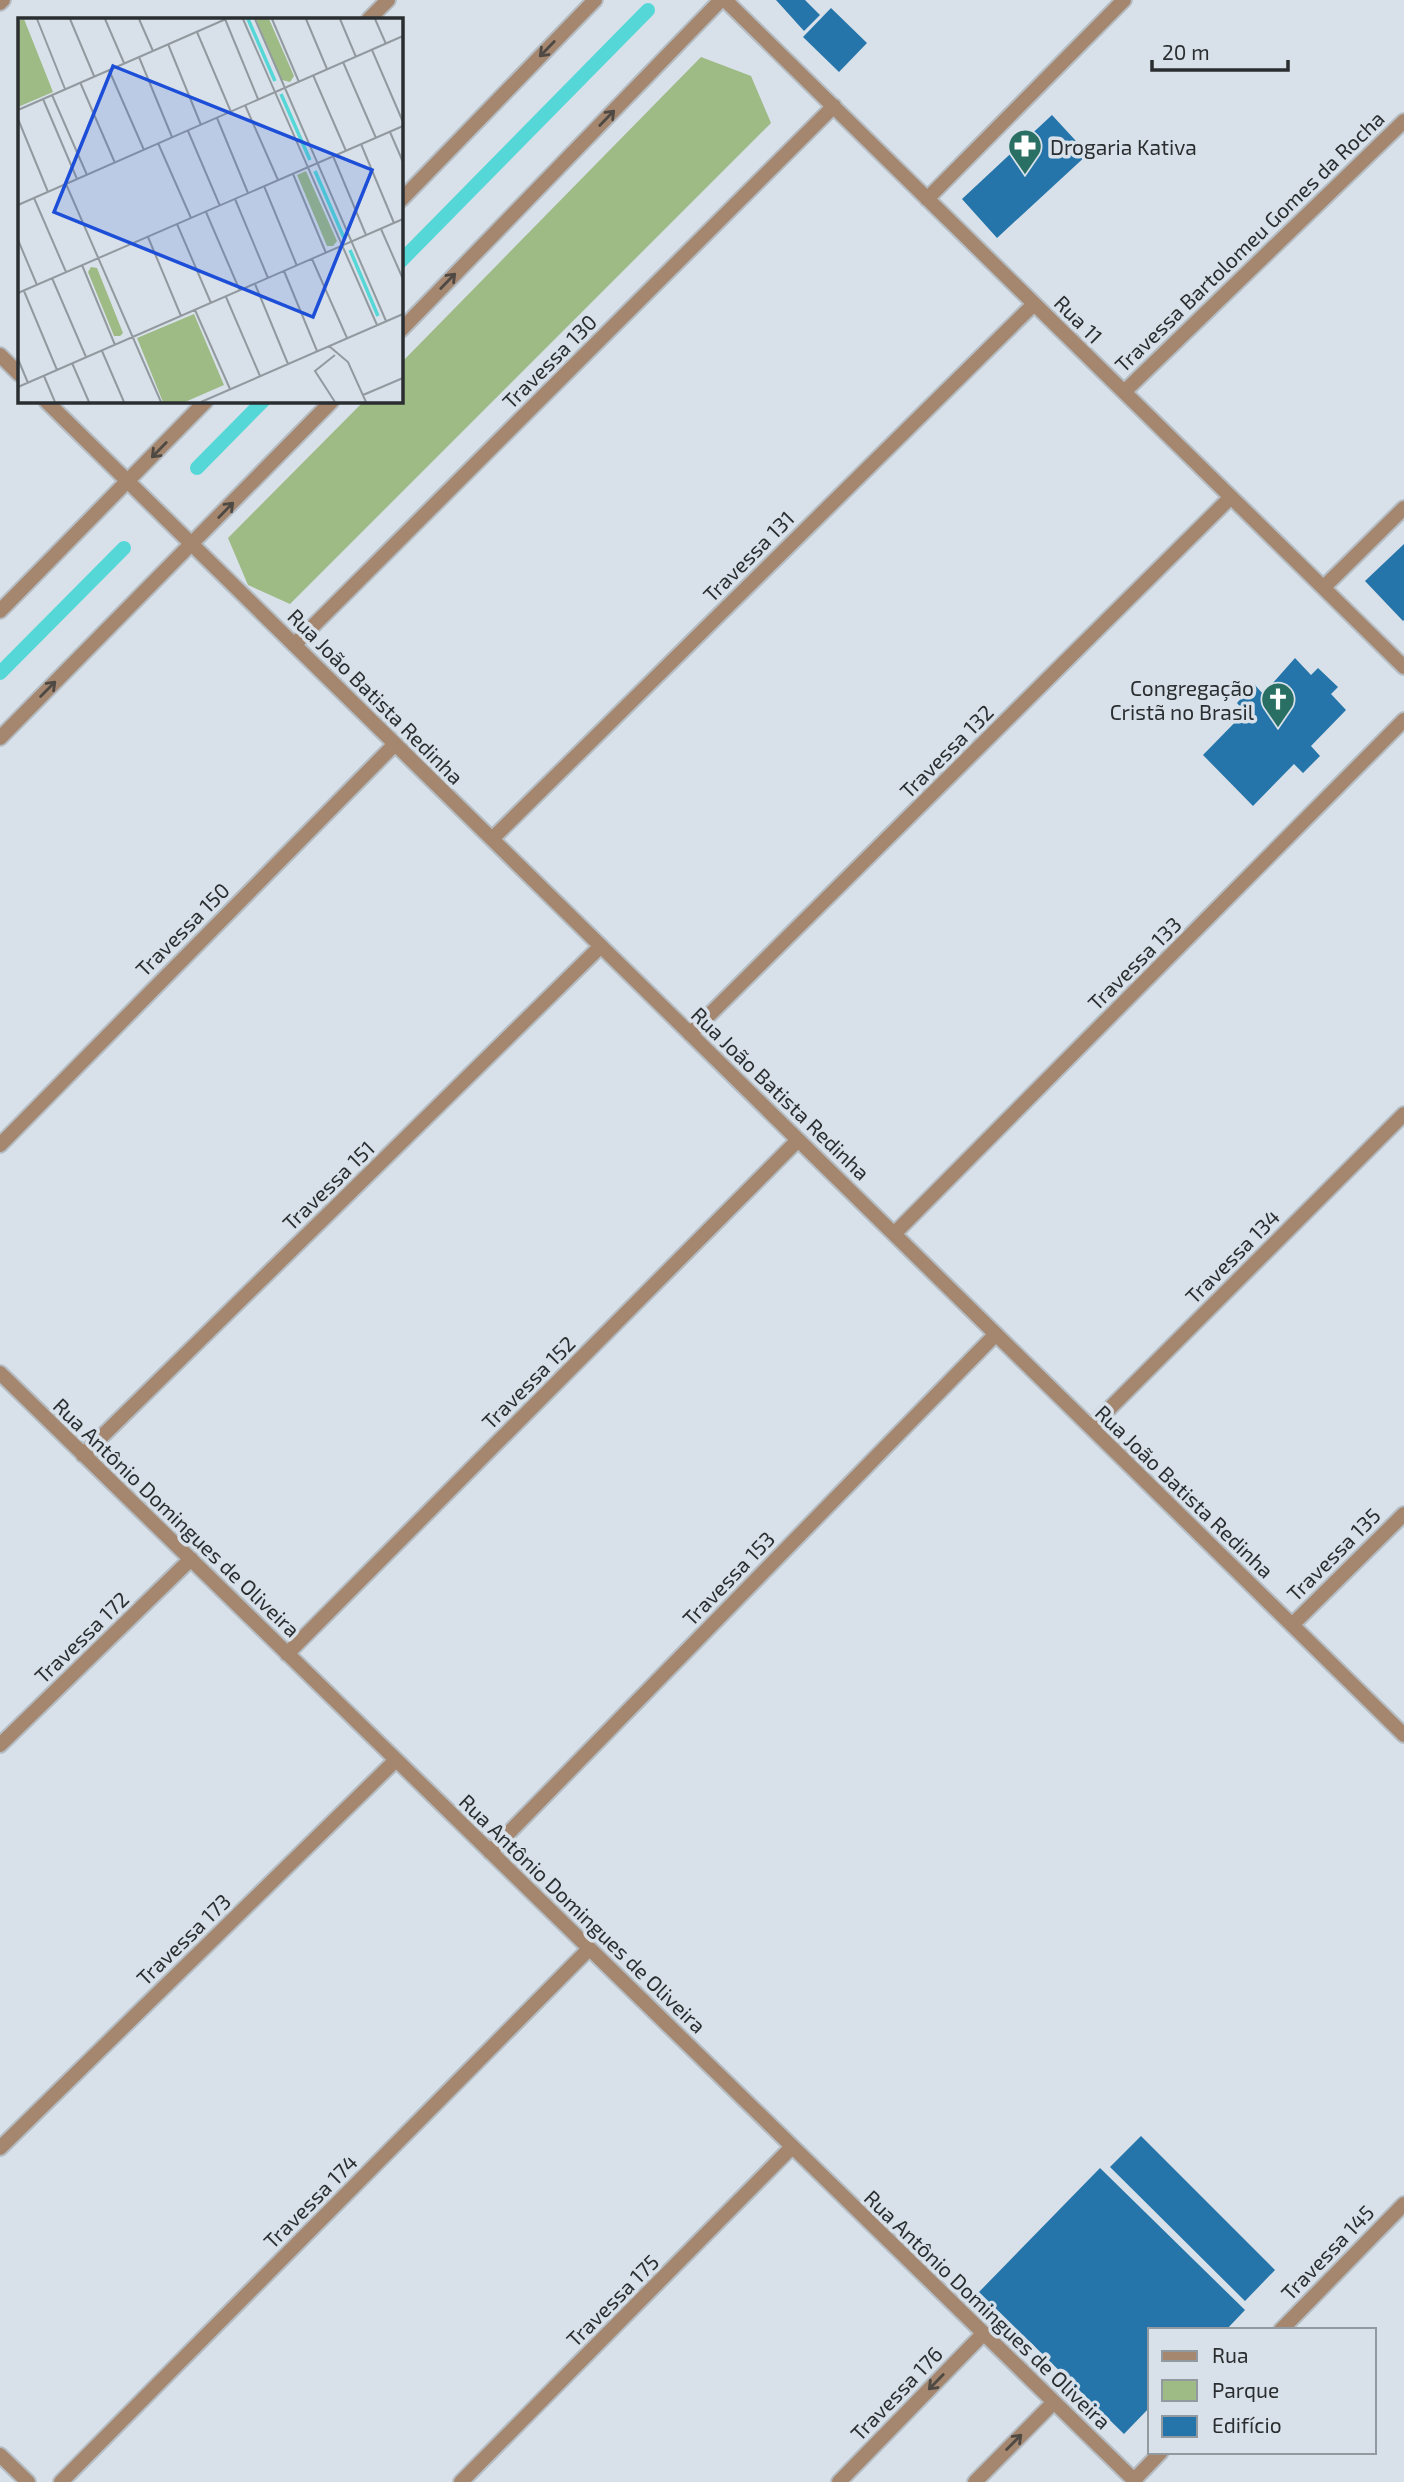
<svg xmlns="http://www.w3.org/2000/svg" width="1404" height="2482" viewBox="0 0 1404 2482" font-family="'Exo 2',sans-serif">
  <rect width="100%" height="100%" fill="#d8e1e9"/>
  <path fill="#9eba85" d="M701 57 751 76 771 123 290 604 248 585 228 538 364 401H401V363Z"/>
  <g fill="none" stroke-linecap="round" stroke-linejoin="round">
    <path stroke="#56d7d7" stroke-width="14" d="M401 261 648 10
      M197 468 263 401
      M0 673 124 548"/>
  </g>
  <path fill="#2575aa" d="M776 0H805L820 15 804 31Z
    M831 8 867 43 839 72 803 37Z
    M1052 115 1088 154 997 238 962 199Z
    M1404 544V620L1403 621 1365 581Z
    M1295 658 1311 675 1318 668 1338 687 1331 694 1346 710 1311 746 1320 756 1303 773 1294 764 1253 806 1203 755 1245 712 1237 703 1254 684 1263 694Z
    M1141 2136 1275 2270 1245 2301 1110 2167Z
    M1100 2168 1245 2310 1226 2330H1150V2407L1124 2434 979 2292Z"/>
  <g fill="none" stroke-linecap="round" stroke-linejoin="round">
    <g stroke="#b5bdc4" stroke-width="18">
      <path id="minor" d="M725 0 1404 667
        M0 3 3 0
        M369 19 388 0
        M927 199 1124 0
        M401 200 595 0
        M401 330 721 0
        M0 355 19 374
        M1124 392 1404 121
        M46 401 1404 1735
        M1324 587 1404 508
        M0 611 206 401
        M294 645 834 106
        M0 738 332 401
        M492 839 1034 304
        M690 1034 1231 497
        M0 1145 395 744
        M894 1234 1404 720
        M0 1373 1136 2482
        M1091 1427 1404 1114
        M83 1455 601 946
        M1292 1625 1404 1514
        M287 1654 798 1140
        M0 1745 191 1559
        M490 1852 996 1334
        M0 2148 396 1760
        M1281 2330 1404 2204
        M0 2455 28 2482
        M1134 2480 1161 2452
        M61 2482 589 1949
        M461 2482 792 2147
        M839 2482 984 2333
        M975 2482 1054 2402"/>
    </g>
    <use href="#minor" stroke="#a5876f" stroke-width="14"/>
  </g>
  <defs><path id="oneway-shaft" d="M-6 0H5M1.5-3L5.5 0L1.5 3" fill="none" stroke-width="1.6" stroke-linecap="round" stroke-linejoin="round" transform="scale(1.75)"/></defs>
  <g stroke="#4f4944">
    <use href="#oneway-shaft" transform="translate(547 49) rotate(134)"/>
    <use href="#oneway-shaft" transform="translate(607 118) rotate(-46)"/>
    <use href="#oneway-shaft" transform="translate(448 281) rotate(-46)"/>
    <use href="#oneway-shaft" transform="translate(159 450) rotate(134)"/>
    <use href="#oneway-shaft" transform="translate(226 510) rotate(-46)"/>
    <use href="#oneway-shaft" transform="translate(48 689) rotate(-45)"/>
    <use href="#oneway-shaft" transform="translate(936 2382) rotate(134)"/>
    <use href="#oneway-shaft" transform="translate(1014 2442) rotate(-45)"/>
  </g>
  <defs>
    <g id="pharmacy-pin" transform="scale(1.75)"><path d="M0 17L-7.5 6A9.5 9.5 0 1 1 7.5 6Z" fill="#296f64" stroke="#d8e1e9"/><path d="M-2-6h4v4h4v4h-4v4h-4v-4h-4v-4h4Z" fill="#fff"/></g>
    <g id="church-pin" transform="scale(1.75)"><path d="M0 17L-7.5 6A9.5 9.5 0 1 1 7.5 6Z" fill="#296f64" stroke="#d8e1e9"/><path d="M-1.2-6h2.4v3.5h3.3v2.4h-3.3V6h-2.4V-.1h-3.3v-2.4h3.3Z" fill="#fff"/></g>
  </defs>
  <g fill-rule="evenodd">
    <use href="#pharmacy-pin" x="1025" y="146"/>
    <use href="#church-pin" x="1278" y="699"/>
  </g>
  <g text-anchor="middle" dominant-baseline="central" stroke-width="7" stroke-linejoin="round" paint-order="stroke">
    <g font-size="21" fill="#2a2e31" stroke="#d8e1e9" text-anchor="start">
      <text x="1050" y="146">Drogaria Kativa</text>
      <text x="1254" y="687" text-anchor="end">Congregação<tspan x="1254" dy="24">Cristã no Brasil</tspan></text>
    </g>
    <g font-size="21" fill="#2a2e31" stroke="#d8e1e9">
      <text transform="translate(1249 241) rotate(-44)">Travessa Bartolomeu Gomes da Rocha</text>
      <text transform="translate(1079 319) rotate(45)">Rua 11</text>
      <text transform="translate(549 361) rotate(-45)">Travessa 130</text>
      <text transform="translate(748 556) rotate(-45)">Travessa 131</text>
      <text transform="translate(376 696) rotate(45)">Rua João Batista Redinha</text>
      <text transform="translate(946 751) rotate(-45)">Travessa 132</text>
      <text transform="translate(182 929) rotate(-45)">Travessa 150</text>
      <text transform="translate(1134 963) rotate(-45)">Travessa 133</text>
      <text transform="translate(781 1093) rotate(44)">Rua João Batista Redinha</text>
      <text transform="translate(328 1185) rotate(-44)">Travessa 151</text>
      <text transform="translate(1232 1256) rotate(-45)">Travessa 134</text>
      <text transform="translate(528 1382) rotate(-45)">Travessa 152</text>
      <text transform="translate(1185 1491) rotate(44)">Rua João Batista Redinha</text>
      <text transform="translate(177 1517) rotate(44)">Rua Antônio Domingues de Oliveira</text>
      <text transform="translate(1333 1554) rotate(-45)">Travessa 135</text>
      <text transform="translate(728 1578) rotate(-46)">Travessa 153</text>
      <text transform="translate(81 1637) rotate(-44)">Travessa 172</text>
      <text transform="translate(583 1913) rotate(44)">Rua Antônio Domingues de Oliveira</text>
      <text transform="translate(183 1939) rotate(-44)">Travessa 173</text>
      <text transform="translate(310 2201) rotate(-45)">Travessa 174</text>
      <text transform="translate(1327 2252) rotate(-46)">Travessa 145</text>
      <text transform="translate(612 2300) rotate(-45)">Travessa 175</text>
      <text transform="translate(988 2309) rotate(44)">Rua Antônio Domingues de Oliveira</text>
      <text transform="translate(896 2393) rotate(-46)">Travessa 176</text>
    </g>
  </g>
  <g transform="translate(18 18)">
    <rect width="385" height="385" fill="#d8e1e9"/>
    <path d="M6 1 35 74 0 89V3ZM238 1H251L276 58 272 64 264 62ZM288 153 319 223 315 228H309L279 157ZM73 249 79 250 105 315 102 318H96L70 254ZM176 296 206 367 167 384H145L119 320Z" fill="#9eba85"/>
    <path fill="none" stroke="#56d7d7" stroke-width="3.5" d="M230 1 257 63M263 76 292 142M297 153 326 220M332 232 360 298"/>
    <path fill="none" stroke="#92999f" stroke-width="2" d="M19 1 47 71M52 1 76 58M87 1 106 45M121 1 135 33M207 1 240 81M225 1 359 307M237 1 368 303M254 1 281 64M288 1 309 51M322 1 338 39M357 1 368 26M179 14 213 94M150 26 183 107M354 32 385 104M121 39 154 119M325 44 358 120M91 52 126 132M295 57 328 133M62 64 97 145M34 77 69 157M25 81 59 161M227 87 260 162M0 92 208 1M199 100 230 175M0 101 30 174M170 113 202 188M372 114 385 144M140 125 173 200M343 126 376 205M315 138 348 217M275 156 308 235M48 166 143 384M246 168 279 248M16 180 48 254M217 181 250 260M0 187 385 18M188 194 222 273M159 206 193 285M363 211 385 261M130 219 163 298M0 222 19 267M294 241 329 320M64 247 97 327M266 253 299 333M34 260 68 339M237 266 270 346M6 273 39 352M0 275 385 108M208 279 242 358M177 292 212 371M311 328 330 344 348 384M84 333 106 384M0 341 10 365M54 345 71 384M26 358 37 384M0 369 385 201M345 377 385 360M183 384 385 296M317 384 297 353 317 337"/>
    <path fill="#1d4ed8" fill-opacity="0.15" stroke="#1d4ed8" stroke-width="3.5" d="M95 48 354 152 295 299 36 194Z"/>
    <rect width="385" height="385" fill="none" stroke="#2a2e31" stroke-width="3.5"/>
  </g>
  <rect x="1148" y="2328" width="228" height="126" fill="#d8e1e9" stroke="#92999f" stroke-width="2"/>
  <rect x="1162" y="2351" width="35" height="10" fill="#a5876f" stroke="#92999f" stroke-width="2"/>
  <text x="1212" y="2363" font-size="21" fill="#2a2e31">Rua</text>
  <rect x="1162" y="2380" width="35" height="21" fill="#9eba85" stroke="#92999f" stroke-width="2"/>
  <text x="1212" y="2398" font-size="21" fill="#2a2e31">Parque</text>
  <rect x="1162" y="2416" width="35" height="21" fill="#2575aa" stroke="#92999f" stroke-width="2"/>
  <text x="1212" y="2433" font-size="21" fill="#2a2e31">Edifício</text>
  <path d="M1152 60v10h136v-10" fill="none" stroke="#2a2e31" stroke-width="3.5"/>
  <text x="1162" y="60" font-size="21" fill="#2a2e31" stroke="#d8e1e9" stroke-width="5" paint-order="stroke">20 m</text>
</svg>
